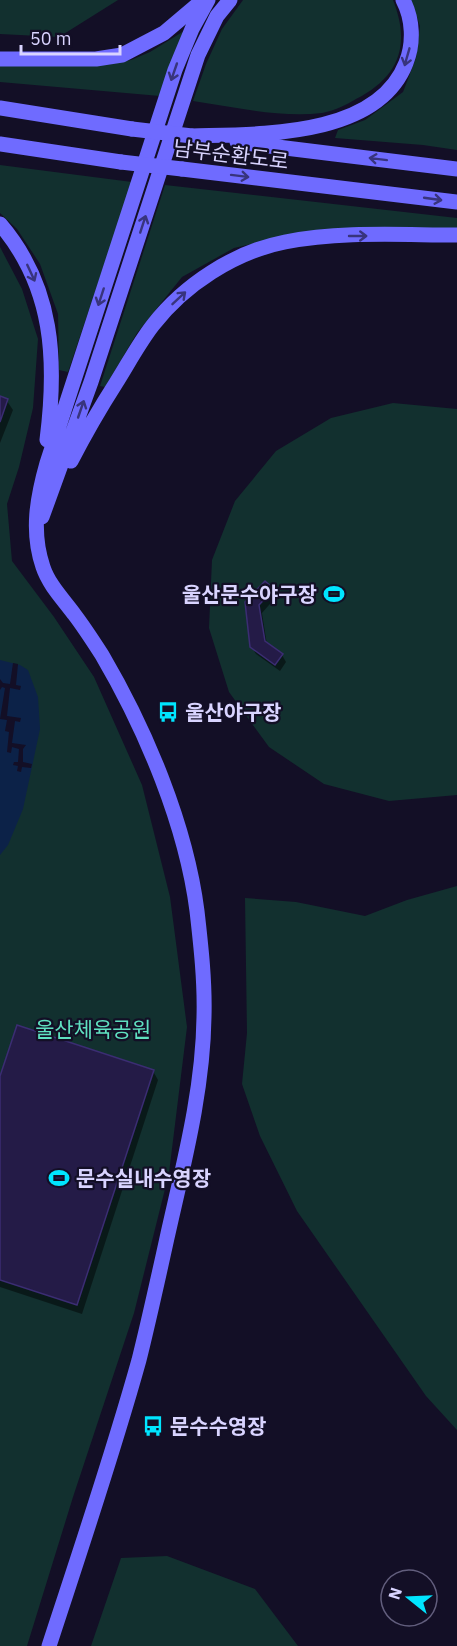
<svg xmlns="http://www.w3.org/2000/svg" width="457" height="1646" viewBox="0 0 457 1646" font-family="'IBM Plex Sans','Noto Sans KR',sans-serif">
  <rect width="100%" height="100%" fill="#130f26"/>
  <path fill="#12302f" d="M0 0H118L59 37 0 34Z
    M243 0H393C411 45 399 77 356 99 346 105 334 111 322 113 280 118 235 107 193 101L206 64 222 29Z
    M411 0H457V150L423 145 335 138 338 130 365 120 403 92 416 58 420 26Z
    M184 31 160 96 0 82V66L107 65 131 60 150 52Z
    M0 165 132 182 68 372 59 370 58 314 40 264 17 229 0 213Z
    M165 185 457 218V228L295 234 234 248 182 277 137 333 105 387 100 386Z
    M0 247 22 289 38 339 33 408 19 467 7 504 12 561 54 617 94 677 142 785 170 897 187 1027 169 1173 134 1313 73 1497 27 1646H0Z
    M393 403 457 409V795L389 801 324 784 269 747 229 692 209 628 212 560 235 501 276 451 331 418Z
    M457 886V1430L426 1396 297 1211 260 1136 242 1084 247 1033 245 898 296 902 365 916 407 900Z
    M167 1556 255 1589 298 1646H91L121 1558Z"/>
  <path fill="#0c2248" d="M0 660 20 665 28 670 38 697 40 729 23 809 8 845 0 855Z"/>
  <path fill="#130f26" d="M13 663 18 664 16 685 21 686 20 690 10 688 7 716 21 718 20 722 15 721 12 743 26 745 23 749V762L32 764 31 768 22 767 21 772 17 771 18 766 13 765 14 762H18L19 749 12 747 11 753 7 752 9 732 5 731 7 720 0 719 5 688 2 687 0 690V679L3 683 10 684Z"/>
  <path fill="#0007" d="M0 398 7 401 13 410 0 443Z
    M272 590 276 597 262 613 267 645 282 655 286 662 280 671 256 654 251 646 247 603Z
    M153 1071 158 1080 82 1314 0 1287V1081Z"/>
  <path fill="#241b47" stroke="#3b2d73" stroke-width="1.5" d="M0 396 8 399 0 422Z
    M265 581 274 589 259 605 265 641 283 654 275 665 250 647 245 602Z
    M17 1025 154 1070 77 1305 0 1280V1076Z"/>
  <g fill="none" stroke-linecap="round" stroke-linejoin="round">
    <path stroke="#6f6bff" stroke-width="15" d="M0 59H96L122 55 164 33 203 0
      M0 108 132 129
      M192 136C259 134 377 138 406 63 414 43 413 19 403 0
      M237 142 457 169
      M0 144 121 162
      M182 169 457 202
      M0 224C54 287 57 361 47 440
      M71 461C85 434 100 408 116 383 128 364 139 343 153 325 184 285 234 252 285 242 341 231 400 235 457 235
      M42 517 91 382 198 55 217 16 230 0
      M49 1646C80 1551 112 1457 139 1360 149 1320 158 1279 167 1238 183 1166 203 1092 204 1017 205 982 201 946 197 911 186 825 146 730 102 655 93 641 84 627 74 614 63 599 49 585 43 567 31 532 37 498 47 463L175 70 192 29 208 0"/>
    <path stroke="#6f6bff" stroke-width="15" d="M132 129 192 136
      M121 162 182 169"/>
  </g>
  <defs><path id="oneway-shaft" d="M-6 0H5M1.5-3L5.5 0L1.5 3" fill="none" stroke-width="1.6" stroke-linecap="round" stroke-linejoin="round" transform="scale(1.5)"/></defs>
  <g stroke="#38347d">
    <use href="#oneway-shaft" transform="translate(407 57) rotate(106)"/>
    <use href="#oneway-shaft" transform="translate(174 72) rotate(109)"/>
    <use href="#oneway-shaft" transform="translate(378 159) rotate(-173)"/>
    <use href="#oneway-shaft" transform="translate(240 176) rotate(7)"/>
    <use href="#oneway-shaft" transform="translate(433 199) rotate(8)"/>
    <use href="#oneway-shaft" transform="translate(143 224) rotate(-72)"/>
    <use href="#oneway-shaft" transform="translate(358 236)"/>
    <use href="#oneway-shaft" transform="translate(31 273) rotate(65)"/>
    <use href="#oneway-shaft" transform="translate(101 297) rotate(108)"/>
    <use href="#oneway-shaft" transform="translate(179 298) rotate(-43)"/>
    <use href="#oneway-shaft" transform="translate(81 409) rotate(-71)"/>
  </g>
  <defs>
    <g id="stadium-bare" transform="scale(1.62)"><path d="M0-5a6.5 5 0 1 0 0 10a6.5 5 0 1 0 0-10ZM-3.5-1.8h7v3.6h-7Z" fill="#00e5ff" stroke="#130f26" stroke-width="2.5" paint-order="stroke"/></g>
    <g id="bus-bare" transform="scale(1.62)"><path d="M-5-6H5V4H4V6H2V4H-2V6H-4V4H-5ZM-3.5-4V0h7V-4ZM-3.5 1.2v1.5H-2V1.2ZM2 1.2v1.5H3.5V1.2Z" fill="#00e5ff" stroke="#130f26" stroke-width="2.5" paint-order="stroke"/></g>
  </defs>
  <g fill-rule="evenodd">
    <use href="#stadium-bare" x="334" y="594"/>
    <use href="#bus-bare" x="168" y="712"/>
    <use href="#stadium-bare" x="59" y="1178"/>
    <use href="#bus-bare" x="153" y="1426"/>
  </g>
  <g text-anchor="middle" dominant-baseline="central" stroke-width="4.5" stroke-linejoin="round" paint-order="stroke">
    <g font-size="21" fill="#d9d4ff" stroke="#130f26">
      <text transform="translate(231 154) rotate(7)">남부순환도로</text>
    </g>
    <g font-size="21" font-weight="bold" fill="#d9d4ff" stroke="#130f26" text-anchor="start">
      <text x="317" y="594" text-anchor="end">울산문수야구장</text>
      <text x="185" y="712">울산야구장</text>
      <text x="76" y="1178">문수실내수영장</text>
      <text x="170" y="1426">문수수영장</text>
    </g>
    <g font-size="21" fill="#5fe0c0" stroke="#130f26">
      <text x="93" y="1029">울산체육공원</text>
    </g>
  </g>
  <g transform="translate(409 1598) rotate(288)"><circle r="28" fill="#130f26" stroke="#625e7d" stroke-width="1.5"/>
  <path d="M0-4.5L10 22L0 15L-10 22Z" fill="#00e5ff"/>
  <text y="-9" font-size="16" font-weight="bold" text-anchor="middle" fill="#d9d4ff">N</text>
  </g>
  <path d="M21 45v9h99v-9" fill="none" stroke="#d9d4ff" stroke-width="3"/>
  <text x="30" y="45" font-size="18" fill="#d9d4ff" stroke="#130f26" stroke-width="4.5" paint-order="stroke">50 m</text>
</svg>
